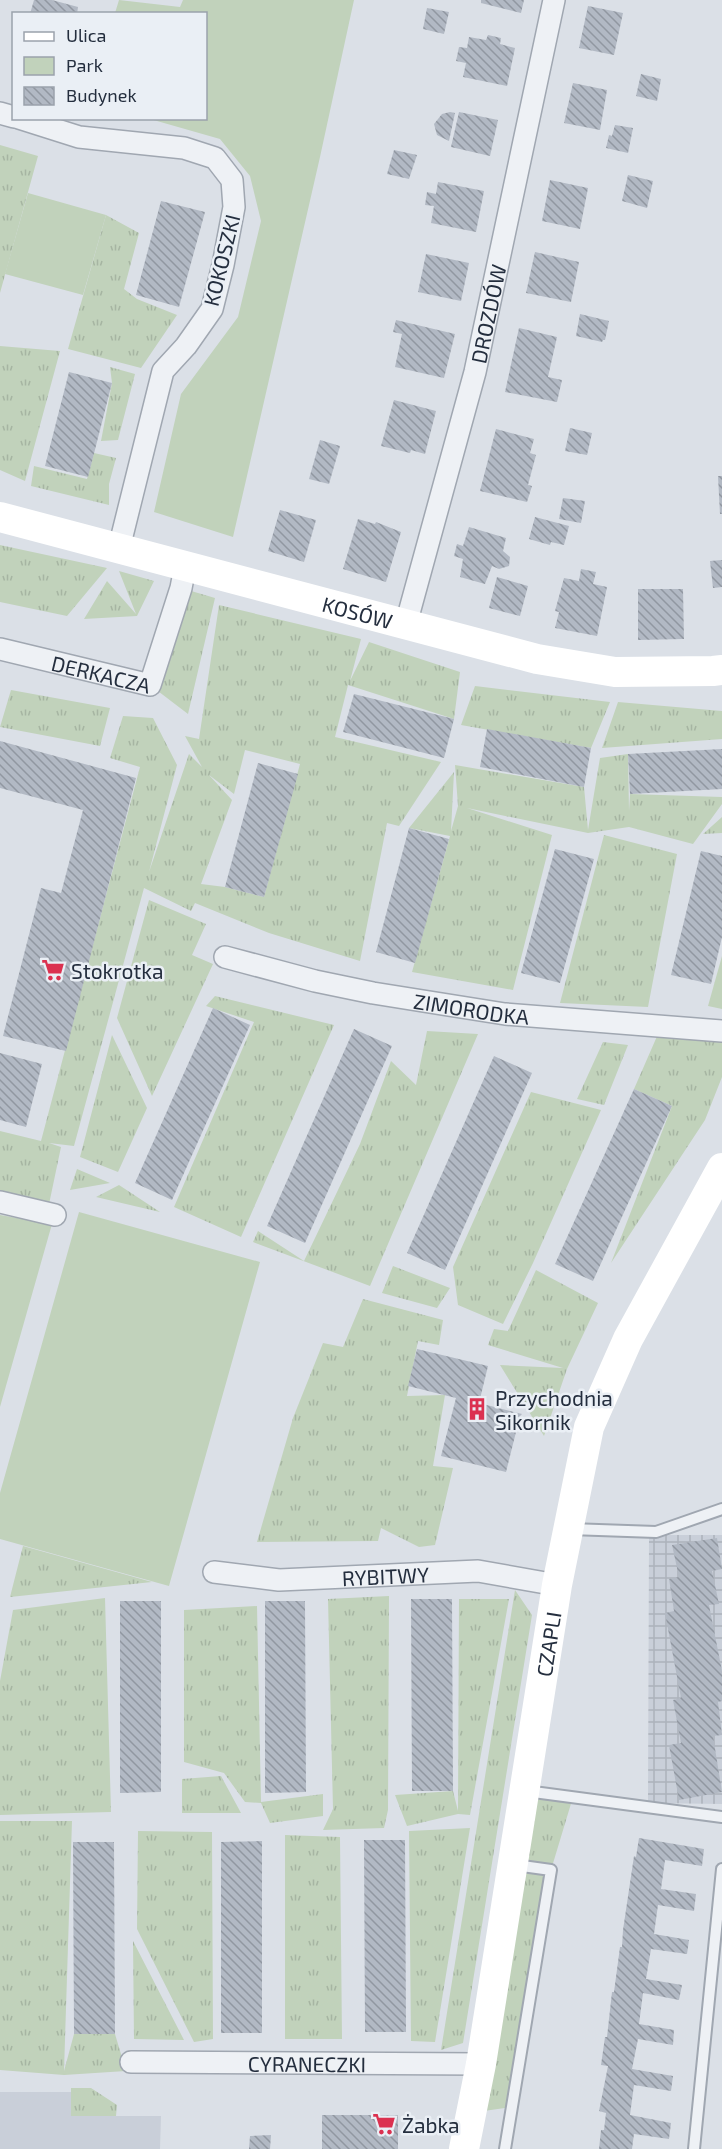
<svg xmlns="http://www.w3.org/2000/svg" width="722" height="2149" viewBox="0 0 722 2149" font-family="'Exo 2',sans-serif">
  <defs>
    <pattern id="industrial-grid" width="8" height="8" patternUnits="userSpaceOnUse" patternTransform="scale(1.5)"><rect width="8" height="8" fill="#c9cfd9"/><path d="M0 4h8M4 0v8" fill="none" stroke="#acb2bb"/></pattern>
    <pattern id="grass-tufts" width="24" height="20" patternUnits="userSpaceOnUse" patternTransform="scale(1.5)"><rect width="24" height="20" fill="#c1d2bb"/><path d="M3 7l-1-3M5 7V3M7 7l1-3M15 17l-1-3M17 17v-4M19 17l1-3" fill="none" stroke="#a6b5a2"/></pattern>
    <pattern id="building-back-hatch" width="6" height="6" patternUnits="userSpaceOnUse" patternTransform="scale(1.5)"><rect width="6" height="6" fill="#b2b9c4"/><path d="M-1 5l2 2M0 0l6 6M5-1l2 2" fill="none" stroke="#9197a1"/></pattern>
  </defs>
  <rect width="100%" height="100%" fill="#dbe0e7"/>
  <path fill="#c9cfd9" d="M0 2092H71L72 2116H161L160 2149H0Z"/>
  <path fill="url(#industrial-grid)" d="M649 1535H722V1804L648 1803Z"/>
  <path fill="url(#grass-tufts)" fill-rule="evenodd" d="M0 145 38 156 0 293Z
    M106 215 139 233 124 289 137 299 177 315 141 368 68 349Z
    M0 346 60 351 25 481 0 470Z
    M110 367 135 374 118 440 101 441 112 383Z
    M94 453 116 458 109 484V505L31 486 34 466 87 479Z
    M0 545 107 568 67 616 0 602Z
    M119 571 154 581 137 616 84 619 107 581 136 614Z
    M181 588 215 598 188 714 150 685Z
    M219 605 361 639 350 681 369 642 460 672 454 719 348 685 335 737 441 762 399 826 387 823 360 961 269 933 195 903 191 911 144 888 74 1146 49 1143 61 1147 48 1209 0 1192V1131L41 1141 140 767 110 758 123 716 153 718 177 765 149 872 189 754 202 767 185 736 199 739ZM245 750 300 764 264 897 225 887 201 884 232 800 209 775 234 794Z
    M475 686 610 702 591 748 461 725Z
    M11 690 110 708 100 746 0 727Z
    M618 702 722 711V739L602 748Z
    M628 754 629 811 630 794 722 797V804L693 844 629 827 588 833 467 808 552 835 513 990 412 972 450 836 409 828 454 772 451 831 458 806 455 765 584 787 588 830 600 758Z
    M722 817V833L703 834Z
    M604 835 677 854 648 1007 560 1003Z
    M149 900 206 924 192 955 213 964 152 1096 117 1018Z
    M722 956V1009L708 1006Z
    M215 996 334 1025 241 1237 174 1207 254 1022 206 1006Z
    M427 1031 478 1034 370 1286 253 1242 258 1231 304 1261 360 1144 391 1061 416 1085Z
    M658 1034 722 1042V1077L705 1120 611 1263 672 1106 634 1089Z
    M112 1035 147 1108 118 1172 80 1157Z
    M603 1042 628 1045 604 1105 577 1099Z
    M531 1092 601 1110 533 1263 503 1324 458 1305 453 1267Z
    M77 1169 110 1183 70 1190Z
    M119 1185 160 1212 96 1197Z
    M393 1266 450 1288 437 1308 382 1293Z
    M536 1270 598 1303 567 1369 544 1436 500 1365 563 1368 488 1345 494 1329 508 1331Z
    M363 1299 443 1320 439 1345 418 1341 407 1396 445 1395 433 1466 453 1468 435 1545 419 1547 381 1528 378 1541 257 1542 293 1418 323 1343 343 1347Z
    M23 1546 152 1582 10 1597Z
    M515 1590 532 1615 463 2043 441 2050Z
    M389 1596 388 1810 384 1828 323 1830 333 1809 328 1599Z
    M105 1598 111 1812 0 1815V1681L13 1610Z
    M459 1599H509L470 1815 458 1814 407 1826 395 1795 453 1791 458 1811Z
    M257 1606 261 1802 323 1794V1816L270 1823 261 1803 245 1802 224 1773 184 1762V1610Z
    M221 1776 241 1813H182V1779Z
    M573 1797 551 1870 512 2107 470 2113 512 1865 532 1800Z
    M0 1821H72L64 2071 74 2034H115L126 2071 64 2075 0 2070Z
    M470 1828 435 2042 411 2041 409 1831Z
    M138 1831 212 1832 213 2039 194 2042 137 1929Z
    M285 1835 340 1837 342 2039H285Z
    M133 1941 184 2040 134 2039Z
    M71 2088H91L117 2105 116 2116H71Z"/>
  <path fill="#c1d2bb" d="M119 0 180 7 183 0H354L320 157 233 537 154 512 181 394 238 317 261 221 250 176 220 139 150 119 206 118V14L115 13Z
    M28 193 106 215 83 295 5 274Z
    M79 1212 260 1262 169 1586 0 1539V1493Z
    M0 1215 52 1224 0 1407Z"/>
  <path fill="url(#building-back-hatch)" d="M34 0H52L78 7 77 14H30Z
    M481 0H524L521 13 481 3Z
    M588 6 623 13 614 55 579 48Z
    M427 8 449 12 444 34 423 29Z
    M488 35 501 38 500 44 515 48 507 86 463 77 466 63 456 61 459 47 467 48 469 37 486 40Z
    M641 74 661 79 657 101 636 96Z
    M573 83 607 90 600 130 564 123Z
    M450 112 455 113 449 141 437 135 434 124 442 114Z
    M459 112 498 120 490 156 451 147Z
    M615 125 633 128 628 153 606 148 609 135 612 136Z
    M394 150 417 155 409 179 387 174Z
    M628 175 653 181 647 208 622 201Z
    M550 180 588 188 580 229 542 221Z
    M438 182 484 191 476 232 431 223 434 206 425 205 427 192 436 194Z
    M161 201 205 212 179 307 136 295Z
    M535 252 579 262 571 302 526 293Z
    M426 254 469 263 461 301 418 292Z
    M580 314 609 321 605 340H603L602 342 576 336Z
    M396 320 455 334 444 378 395 367 402 334 393 332Z
    M519 328 557 337 548 377 562 380 557 402 505 392Z
    M69 372 112 383 88 477 45 466Z
    M394 400 436 411 425 454 411 450 410 453 381 446Z
    M570 428 592 433 587 455 565 451Z
    M496 429 534 439 530 453 536 455 528 485 532 486 527 502 480 491Z
    M320 440 340 446 329 484 309 479Z
    M718 476H722V514H720Z
    M563 498 585 501 581 523 559 519Z
    M280 510 316 520 304 562 268 551Z
    M535 517 569 526 564 545 551 542 550 545 529 539Z
    M358 519 375 524 376 522 401 532 386 582 343 569Z
    M469 527 506 538 503 551 510 557 509 566 499 569 492 566 485 584 460 577 463 559 454 556 457 544 463 546Z
    M722 560V587L713 588 710 561Z
    M581 569 596 572 593 584 607 587 597 636 555 628 559 612 555 611 564 578 579 581Z
    M497 577 528 586 520 616 489 608Z
    M638 589H683L684 639 638 640Z
    M354 694 454 719 444 758 343 732Z
    M487 729 591 748 584 787 480 767Z
    M0 741 136 778 66 1051 3 1036 41 888 61 893 83 810 0 788Z
    M722 749V789L630 794 628 754Z
    M258 763 298 774 264 897 225 887Z
    M409 828 449 839 415 963 376 952Z
    M555 849 594 859 560 983 521 973Z
    M701 851 722 856V937L711 984 671 975Z
    M213 1008 250 1025 172 1200 135 1183Z
    M354 1029 392 1046 305 1243 267 1226Z
    M0 1053 42 1064 26 1127 0 1120Z
    M494 1056 532 1073 445 1270 407 1253Z
    M634 1089 672 1106 593 1281 555 1264Z
    M417 1349 488 1366 479 1403 522 1414 520 1416 506 1472 441 1456 456 1398 408 1386Z
    M717 1538 722 1569 712 1571 719 1604 709 1605 722 1671V1701L718 1702 722 1735 713 1736 722 1792 679 1800 669 1745 681 1743 673 1700 681 1698 665 1613 674 1611 669 1579 679 1577 672 1545Z
    M411 1599H452L453 1791H412Z
    M120 1601H161V1792L120 1793Z
    M265 1601H305L306 1792 265 1793Z
    M639 1838 704 1849 702 1866 665 1860 661 1889 696 1894 694 1911 658 1905 654 1934 689 1940 687 1954 651 1949 646 1979 682 1985 679 2000 643 1993 639 2024 674 2030 673 2045 638 2039 632 2069 673 2076 671 2091 634 2085 630 2115 671 2123 669 2139 634 2134 632 2149H599L601 2130H604L606 2113 599 2111 608 2066 601 2065 605 2037H607L612 1992H614L620 1947H622L623 1930 634 1856 636 1857Z
    M364 1840H405L406 2032H365Z
    M262 1841V2033H221V1842Z
    M73 1842H114L115 2034H74Z
    M322 2115H398V2149H322Z
    M271 2135 270 2149H249L250 2136Z"/>
  <g fill="none" stroke-linecap="round" stroke-linejoin="round">
    <g stroke="#a0a7b1" stroke-width="14">
      <path id="lane" d="M570 1529 656 1532 722 1509
        M526 1791 722 1817
        M505 2149 551 1870 515 1865
        M694 2149 722 1869"/>
    </g>
    <g stroke="#a0a7b1" stroke-width="24">
      <g id="street">
        <path d="M0 113 14 117"/>
        <path d="M19 118 79 137 184 148 215 158 232 180 234 207 223 265 212 309 186 346 163 371 119 548"/>
        <path id="s1" d="M406 624 475 372 554 0"/>
        <path id="s2" d="M0 649 150 685 181 588 185 567"/>
        <path id="s3" d="M225 957 315 981 373 993 505 1014 722 1031"/>
        <path d="M0 1202 55 1215"/>
        <path id="s4" d="M214 1572 279 1580 478 1571 557 1585"/>
        <path id="s5" d="M131 2062 481 2064"/>
      </g>
    </g>
    <use href="#lane" stroke="#eef1f5" stroke-width="10"/>
    <use href="#street" stroke="#eef1f5" stroke-width="21"/>
    <g stroke="#fff" stroke-width="30">
      <path id="s6" d="M0 517 537 659 615 672 713 671 722 670"/>
      <path id="s7" d="M464 2149 481 2064 557 1585 589 1427 628 1339 722 1168"/>
    </g>
  </g>
  <defs>
    <g id="supermarket-bare" transform="scale(1.8)"><path d="M-6-5.5h2.5l.6 2H6L4.5 2H-2.5L-4.4-4H-6ZM-1.5 3.2a1.3 1.3 0 1 0 .1 0ZM3 3.2a1.3 1.3 0 1 0 .1 0Z" fill="#db3150" stroke="#eaeff5" stroke-width="2.5" paint-order="stroke"/></g>
    <g id="building-bare" transform="scale(1.8)"><path d="M-4-6H4V6H1V3H-1V6H-4ZM-2.5-4.3h1.7v1.8h-1.7ZM.8-4.3h1.7v1.8H.8ZM-2.5-1h1.7V.8h-1.7ZM.8-1h1.7V.8H.8Z" fill="#db3150" stroke="#eaeff5" stroke-width="2.5" paint-order="stroke"/></g>
  </defs>
  <g fill-rule="evenodd">
    <use href="#supermarket-bare" x="53" y="970"/>
    <use href="#building-bare" x="477" y="1409"/>
    <use href="#supermarket-bare" x="384" y="2124"/>
  </g>
  <g text-anchor="middle" dominant-baseline="central" stroke-width="5" stroke-linejoin="round" paint-order="stroke">
    <g font-size="21" fill="#242e3e" stroke="#eaeff5">
      <text transform="translate(221 260) rotate(-76)">KOKOSZKI</text>
      <text stroke="none"><textPath href="#s1" startOffset="321">DROZDÓW</textPath></text>
      <text stroke="none"><textPath href="#s6" startOffset="370">KOSÓW</textPath></text>
      <text stroke="none"><textPath href="#s2" startOffset="104">DERKACZA</textPath></text>
      <text stroke="none"><textPath href="#s3" startOffset="252">ZIMORODKA</textPath></text>
      <text stroke="none"><textPath href="#s4" startOffset="172">RYBITWY</textPath></text>
      <text stroke="none"><textPath href="#s7" startOffset="512">CZAPLI</textPath></text>
      <text stroke="none"><textPath href="#s5" startOffset="176">CYRANECZKI</textPath></text>
    </g>
    <g font-size="21" fill="#242e3e" stroke="#eaeff5" text-anchor="start">
      <text x="71" y="970">Stokrotka</text>
      <text x="495" y="1397">Przychodnia<tspan x="495" dy="24">Sikornik</tspan></text>
      <text x="402" y="2124">Żabka</text>
    </g>
  </g>
  <rect x="12" y="12" width="195" height="108" fill="#eaeff5" stroke="#9ba2ac" stroke-width="1.5"/>
  <rect x="24" y="32" width="30" height="9" fill="#ffffff" stroke="#9ba2ac" stroke-width="1.5"/>
  <text x="66" y="42" font-size="18" fill="#242e3e">Ulica</text>
  <rect x="24" y="57" width="30" height="18" fill="#c1d2bb" stroke="#9ba2ac" stroke-width="1.5"/>
  <text x="66" y="72" font-size="18" fill="#242e3e">Park</text>
  <rect x="24" y="87" width="30" height="18" fill="url(#building-back-hatch)" stroke="#9ba2ac" stroke-width="1.5"/>
  <text x="66" y="102" font-size="18" fill="#242e3e">Budynek</text>
</svg>
